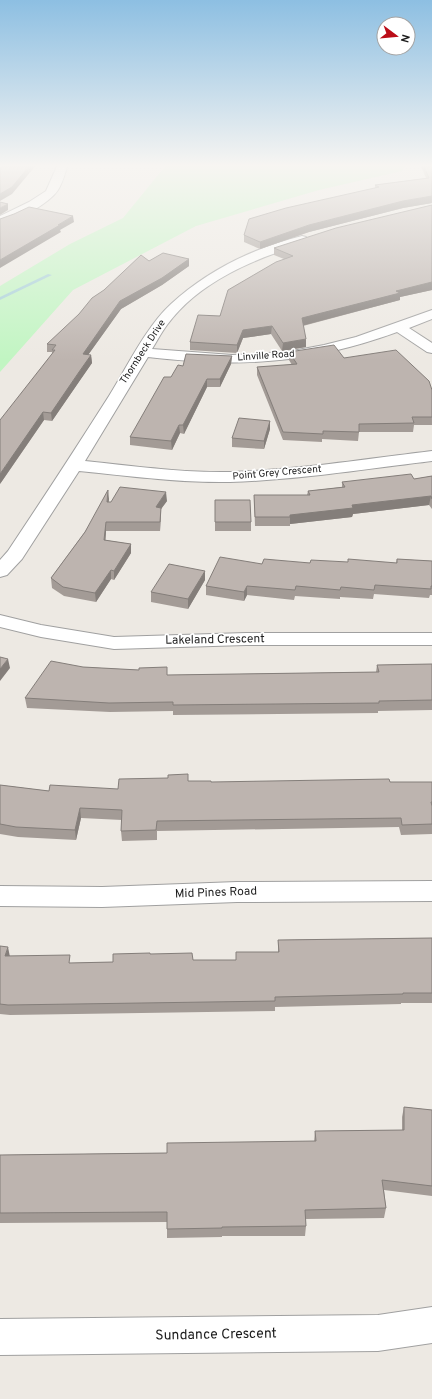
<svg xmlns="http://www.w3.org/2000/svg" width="432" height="1399" viewBox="0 0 432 1399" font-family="Overpass,sans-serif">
  <rect width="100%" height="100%" fill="#ede9e3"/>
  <path fill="#c1f5c2" d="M167 164H406L402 171 319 190 196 226 73 290 0 372V286L70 244 123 218Z"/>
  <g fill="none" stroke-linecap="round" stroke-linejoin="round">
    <path fill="#a5d0d8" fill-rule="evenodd" d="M48 274 52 275 0 300V297Z"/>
    <g stroke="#a0a0a0" stroke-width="2">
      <path id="street" d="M58 164H68C65 173 63 182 58 190 49 204 16 221 0 225V216L29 202 46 191Z
        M302 236 306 237 308 240 306 243C256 258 199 281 167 325 161 333 157 341 152 349L232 355 287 352 324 345 356 337 432 310V319L409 328 432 343V353L427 352 397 332C309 364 240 368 148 357L85 461C133 466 182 473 230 472 298 470 365 459 432 451V461C365 469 298 480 230 482 180 483 129 476 79 471L22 559 7 575 0 577V560L8 551C42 500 76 448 109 396 127 367 146 327 171 304 208 270 254 248 302 236Z
        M0 615 41 625 114 637 246 633H432V645H246L114 649 41 637 0 627Z
        M432 881V901L237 902 102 907 0 906V886L102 887 237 882Z
        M432 1307V1343L378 1351 0 1355V1319L378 1315Z"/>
    </g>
    <use href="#street" fill="#fff" fill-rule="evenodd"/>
  </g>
  <path fill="#a39b96" d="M420 164H432V203L403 208 309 232 260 249 244 242V235L375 188V185L426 178Z
    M432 205V290L400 297V300L303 326 306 347 282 351 271 334 243 338 237 353 190 350V342L284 259 274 255V248Z
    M149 261 189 266 162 285 121 309 88 355H91L92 363 80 380 52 421 44 420 0 484 52 354V352H47V344Z
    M289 352 344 358 432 390V425H414L413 432H359L358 441 322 439V442L283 440 257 375V367L292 365 289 360Z
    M232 356 231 364 220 387H207L184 434 180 433 172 450 130 445V437L171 377 183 366Z
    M270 421V429L264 449 232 447V438Z
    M432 476V509L429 505 353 514 352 517 290 524V526H255L254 495H307L308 491 342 487V482L414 479Z
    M109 499 108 502H111L167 501 161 509 160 531H106L105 540 131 544V553L114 580 111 579 96 602 64 596 52 588 51 578Z
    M215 500 251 522V531H215Z
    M397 559 432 561V595H430L429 598 374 594 373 599 340 597V599L295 596 294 600 247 595 244 601 206 595V586L262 564 348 562 396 563Z
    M205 580 188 609 151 602V592Z
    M432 664V710L378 711V713L173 715V711L110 712 27 708 25 698 83 667 139 670 167 667V675L376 672 377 665Z
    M188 781 211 782H432V834L401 835 399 827 157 831V840L122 841 121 831 122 820 81 818 76 840 18 837 0 834V785L49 791 118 789Z
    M432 938V1003H401V1004L275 1007V1011L10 1015 0 1014V946L10 956 71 963 113 962 150 954 193 960H236V952H278V940Z
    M404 1107 432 1110V1196L384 1190 386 1208 384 1218 305 1219 306 1226 305 1236H222V1237L167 1238V1222L0 1223V1155L167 1153 314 1142 315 1131 402 1130V1117Z"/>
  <path fill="#847e7a" d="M31 164H37L12 194 0 201V194Z
    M432 196V203L403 208 309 232 260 249V242L309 225 403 201Z
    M8 204V210L0 215V208Z
    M73 216 74 222 60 230 61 232 0 268V260Z
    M189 259V266L162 285 121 309 83 362V354L120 301Z
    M432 282V290L400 297V300L301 326 302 318 396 291Z
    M272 326 271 334 243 338 237 353V345L243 330Z
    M306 339V347L282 351 283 343Z
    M91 355 92 363 52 421 51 413Z
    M232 356 231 364 220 387V379Z
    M207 379V387L184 434 183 425Z
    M43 412 44 420 0 484V474Z
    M270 421V429L264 449V441Z
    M179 425 180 433 172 450 171 441Z
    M108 490 109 499 108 511 107 502Z
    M166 492 167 501 161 509 160 531V522L156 507Z
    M431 496 429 505 353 514 352 517 290 524V515L352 505Z
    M106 522V531L105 549 104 540Z
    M131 544V553L114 580V571Z
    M111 570V579L96 602 95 593Z
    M205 571V580L188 609V599Z
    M247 586V595L244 601V592Z
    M8 659 10 668 0 681V669Z
    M80 808 81 818 76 840 75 830Z
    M8 947 10 957 5 956Z"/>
  <path fill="#bdb4af" stroke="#847e7a" d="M5 164H31L12 187 0 194V168Z
    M423 164H432V196L403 201 309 225 260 242 244 235 249 219 286 208 379 187 375 185 429 178Z
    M0 202 8 204 0 208Z
    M432 205V282L396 291 400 293 302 318 306 339 283 343 272 326 243 330 237 345 190 342 198 315 220 316 228 290 276 262 293 256 274 248 336 228Z
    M29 207 73 216 58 225H60L0 260V219L14 214Z
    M163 253 189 259 162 278 120 301 83 354 91 355 79 372 51 413 43 412 0 474V420L55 350H52L56 345 47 344 79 314 92 298 104 290 141 255 149 261Z
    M334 345 344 358 396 350 429 381 432 390V417H412L414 423 359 424V432L323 431V434L283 432 257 367 297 364 289 352Z
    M186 354 232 356 220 379H207L183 425H179L171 441 130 437 164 377H171L178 365 183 366Z
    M239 418 270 421 264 441 232 438Z
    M411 474 414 479 432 476V499L431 496 352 505 353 508 290 515V517H255L254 495H310L308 491 345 487 342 482Z
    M120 487 166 492 156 507 161 508 160 522H106L104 540 131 544 114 571 111 570 95 593 63 587 51 578 85 532 108 490 107 502H111Z
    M215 500H250L251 522H215Z
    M220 557 262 564 264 559 310 563 311 560 348 562V559L397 563V559L432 561V586H431V589L375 585 374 590 341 587 340 590 296 586 295 590 247 586 244 592 206 586Z
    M169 564 205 571 188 599 151 592Z
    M0 657 8 659 0 669Z
    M51 661 83 667 139 670V668L167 667V675L379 672 377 665 432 664V700L379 701V703L173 705V702L109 703 25 698Z
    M188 774V781H211V782L389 779 390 782H432V802H431L432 806V824L402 825 401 818 157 821 156 830 121 831 122 810 80 808 75 830 16 827 0 824V785L49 791 50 785 118 789 119 779 168 778V775Z
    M432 938V993H403V994L275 997V1001L8 1005 0 1004V946L8 947 5 956 70 955 69 963 113 962V954L150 953V954L192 953 193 960H236V952H279L278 940Z
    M404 1107 432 1110V1186L382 1180 386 1208 305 1210 306 1226 222 1227V1228L167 1229V1212L0 1213V1155L167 1153V1143L316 1141 315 1131 404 1130Z"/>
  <linearGradient id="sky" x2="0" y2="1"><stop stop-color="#8dbfe2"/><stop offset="0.46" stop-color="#f7f5f2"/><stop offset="1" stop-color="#f7f5f2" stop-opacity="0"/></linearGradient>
  <rect width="432" height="360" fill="url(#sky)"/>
  <g text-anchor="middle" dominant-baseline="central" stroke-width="3.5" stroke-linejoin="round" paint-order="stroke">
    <g font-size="10" fill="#1c1c1c" stroke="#fff">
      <text transform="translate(143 352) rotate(-57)">Thornbeck Drive</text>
      <text transform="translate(266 356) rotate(-4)">Linville Road</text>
      <text transform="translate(277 473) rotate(-5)">Point Grey Crescent</text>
    </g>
    <g font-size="12" fill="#1c1c1c" stroke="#fff">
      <text transform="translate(215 640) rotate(-1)">Lakeland Crescent</text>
      <text transform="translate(216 893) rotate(-2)">Mid Pines Road</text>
    </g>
    <g font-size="14" fill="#1c1c1c" stroke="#fff">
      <text transform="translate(216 1335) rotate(-1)">Sundance Crescent</text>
    </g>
  </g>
  <g transform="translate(396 36) rotate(106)"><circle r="19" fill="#ffffff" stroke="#a4a4a4"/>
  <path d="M0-3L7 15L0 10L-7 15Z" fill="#bb0d18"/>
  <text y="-6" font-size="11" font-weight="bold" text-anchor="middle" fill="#1c1c1c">N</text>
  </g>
</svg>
